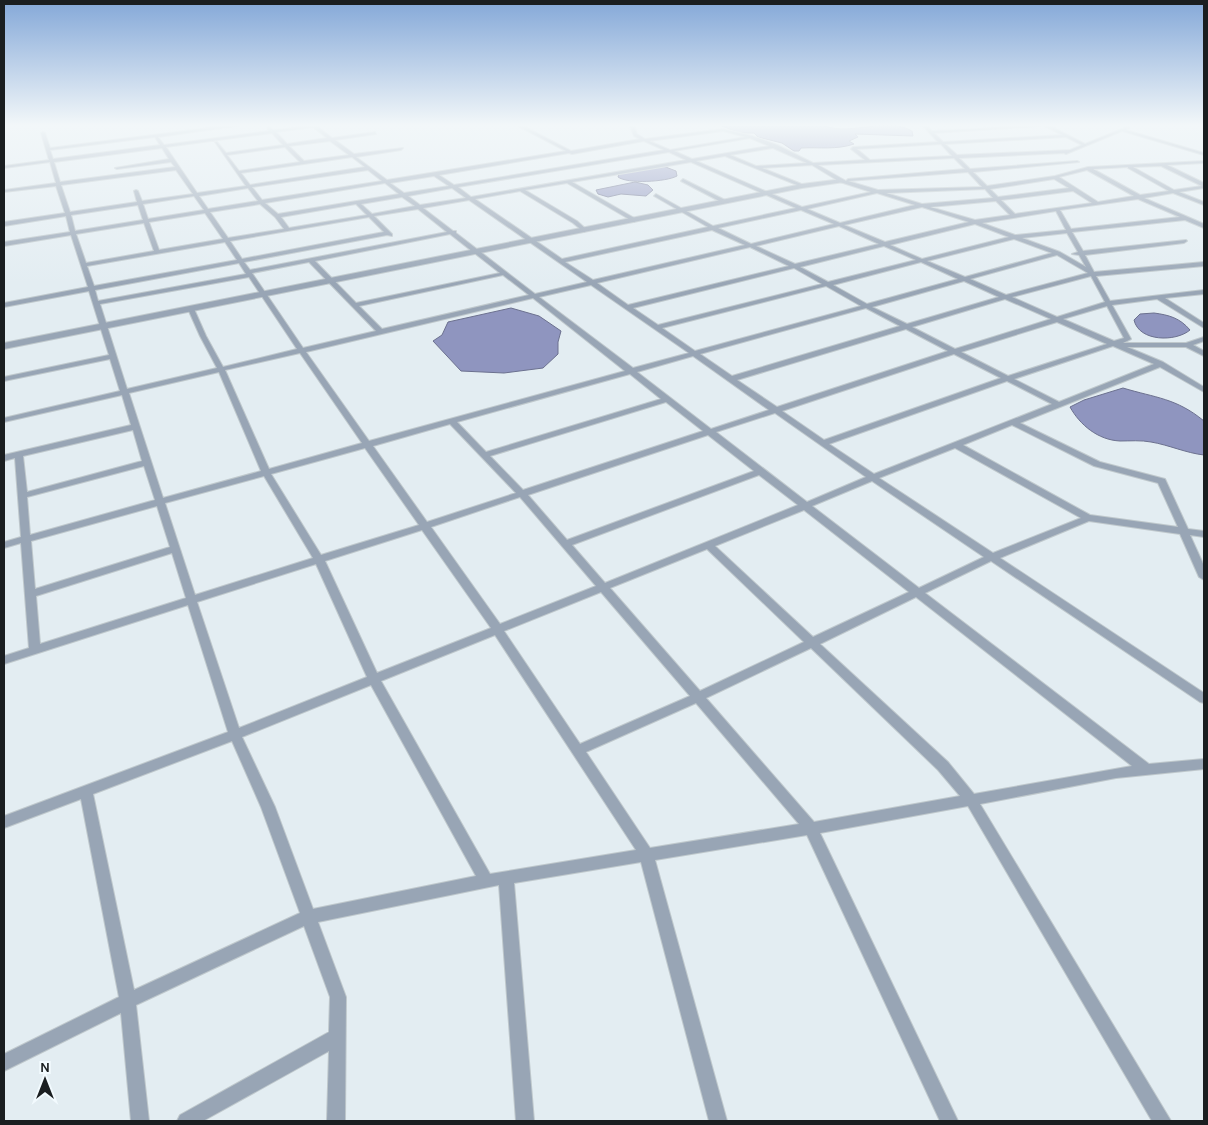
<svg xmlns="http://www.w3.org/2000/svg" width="1208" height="1125" viewBox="0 0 1208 1125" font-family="Karla,sans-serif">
  <rect width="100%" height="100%" fill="#e3edf2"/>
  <path fill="#8f95bf" stroke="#6c718f" d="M722 126H825C853 136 885 116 912 131L913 136 855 134 858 137 849 141 854 144C836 150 820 147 801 148L799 151H794L782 143 758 137 754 133H740Z
    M663 166 676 171 677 176C666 182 627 184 618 177L619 174Z
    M635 182 648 185 653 190 646 196 621 194 608 197 598 194 596 190Z
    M511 308 539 316 561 331 558 342V354L543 368 504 373 461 371 433 341 442 335 448 322Z
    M1154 313C1169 315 1180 318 1190 330 1176 342 1139 342 1134 320L1140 314Z
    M1123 388C1156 398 1176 398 1204 421V455C1186 453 1169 445 1151 442 1141 440 1130 441 1120 441 1098 440 1080 425 1070 407L1084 400Z"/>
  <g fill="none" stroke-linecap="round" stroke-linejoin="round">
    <g stroke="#bfc8cc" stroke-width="2">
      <path id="minor" d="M224 126H236L158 137 164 145 269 131 267 128 269 127 273 130 317 126 332 138 375 132 376 134 335 140 354 154 403 148 401 150 356 157 387 180 566 151 518 126H523L571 151 640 139 634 136 630 126H634L637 134 645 139 723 129 752 136 777 145 813 163 865 160 851 149 853 147 938 142 923 126H927L932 131 1040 126 934 133 943 142 1062 135 1045 126H1050L1085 144 1127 127 1129 128 1126 130 1204 153V155L1122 131 1066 154 1064 153 959 158 970 169 1077 161 1079 162 973 172 987 186 1055 176 1088 167 1204 161V163L1167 165 1204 183V188L1179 192 1204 202V205L1173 193 1144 198 1204 224V228L1185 220 1072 232 1083 251 1186 240 1187 241 1184 243 1085 255 1094 272 1204 262V266L1096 276 1110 301 1204 290V294L1165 298 1204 323V328L1157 299 1112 305 1131 339 1123 343H1186L1204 337V341L1193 345 1204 351V356L1186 347H1127L1163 362 1204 387V392L1160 367 1020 423 1100 462 1165 479 1188 529 1204 531V537L1190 535 1204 566V580L1199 577 1180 534 1089 521 1000 558 1204 693V703L1200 702 991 561 925 593 1149 764 1204 759V769L1116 778 980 804 1171 1121H1152L968 806 820 833 958 1121H940L807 835 655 860 727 1121H709L641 862 514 883 534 1121H516L499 885 318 922 346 997 345 1121H327L329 1051 203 1121H177L180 1115 329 1032 330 997 304 926 136 1005 149 1121H131L121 1013 4 1071V1054L119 997 81 799 4 828V816L228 732 188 605 4 664V656L29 648 21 543 4 548V542L21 537 15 458 4 461V455L131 425 122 395 4 422V418L120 391 110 359 4 381V377L109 355 89 291 4 307V303L88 287 71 235 4 246V242L70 232 66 216 4 226V222L65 213 56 186 4 192V190L56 183 50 162 4 168V166L49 160 41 133 43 132 45 133 50 148ZM313 127 327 138 287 144 276 132ZM723 131 746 137 670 150 649 141ZM272 133 283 145 226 153 217 142H215L246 186 197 193 166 147ZM155 137 160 145 53 159 50 150ZM1066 137 1082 145 1070 150 957 155 945 144ZM750 138 769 146 692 159 674 151ZM330 141 349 155 304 161 289 146ZM644 141 664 150 454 185 439 175 569 153 572 154ZM941 144 952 156 870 160 857 149ZM285 147 300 162 239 171 227 155ZM162 148 169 159 115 168 117 169 171 162 175 167 60 182 54 162ZM773 148 807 163 756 166 730 155ZM669 152 686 160 471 197 458 187ZM725 156 802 187 804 185 762 168 812 165 840 182 871 192 802 207 696 161ZM352 157 365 167 250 185 241 173ZM954 158 965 169 848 179 846 181 818 165ZM691 162 796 208 713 226 656 194 654 196 708 227 562 259 475 199 520 191 573 223 584 232 587 230 577 221 525 190 567 183 634 222 637 220 636 219 572 182ZM1161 166 1202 186 1174 190 1133 167ZM1128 167V168L1169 191 1140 195 1093 169ZM176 170 193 194 142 201 138 191 136 190 134 191 137 202 70 212 61 185ZM368 170 382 181 262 200 252 187ZM1087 170 1134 196 1098 202 1059 177ZM968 172 982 187 878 190 848 181ZM434 176 449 186 404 193 390 183ZM1054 179 1069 188 998 197 990 189ZM385 183 399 194 278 214 265 203ZM248 188 258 201 208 209 199 196ZM452 188 466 198 420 205 408 196ZM985 189 993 198 922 204 886 193ZM1073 191 1092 203 1015 214 1001 200ZM877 193 915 205 840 223 807 209ZM194 196 204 210 148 219 143 204ZM402 197 415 206 372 214 361 204ZM1138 199 1180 217 1071 229 1060 210ZM469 200 587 282 535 294 456 233V231H453L423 208ZM996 201 1010 215 975 220 930 207ZM260 204 275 217 284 229 228 238 210 212ZM356 204 367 215 289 228 281 217ZM138 205 143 220 75 231 71 215ZM922 207 969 222 885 242 844 225ZM418 209 447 232 250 270 244 262 387 235 392 236V234L374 216ZM801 210 834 224 751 244 718 228ZM1056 211 1066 230 1015 235 982 223ZM205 213 223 239 159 250 149 222ZM369 217 384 232 242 259 230 241ZM144 223 154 251 86 263 76 234ZM975 224 1009 237 922 259 890 245ZM839 226 879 244 795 264 756 246ZM712 230 745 245 593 280 565 262ZM1067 233 1078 252 1072 254 1079 255 1086 267 1060 252 1022 238ZM450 234 500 273 356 303 315 261ZM1014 239 1052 253 965 277 927 261ZM225 242 237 260 94 286 87 266ZM884 246 916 260 828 282 800 267ZM750 247 789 266 628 305 597 283ZM1057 255 1088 273 1006 295 970 279ZM309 262 376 331 303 348 252 273ZM921 262 958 279 867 304 833 285ZM239 263 246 274 98 301 95 290ZM794 268 822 284 658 325 633 308ZM503 275 529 295 382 329 359 306ZM1091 276 1105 302 1057 317 1012 297ZM249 277 297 349 223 367 206 336 194 309 191 307 188 309 200 336 217 368 127 389 100 304ZM964 281 999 297 907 324 872 307ZM591 285 689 353 633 368 539 297ZM826 286 861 306 695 351 662 328ZM533 298 625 371 369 441 306 352ZM1005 299 1051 319 955 349 912 327ZM1107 306 1124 338 1114 341 1063 319ZM866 308 900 326 732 376 700 354ZM1057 322 1107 344 1008 376 961 352ZM906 329 948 351 777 407 737 380ZM1113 346 1154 364 1059 402 1014 379ZM300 353 362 443 269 469 225 370ZM954 354 1001 378 824 440 782 411ZM693 356 769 410 711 429 637 372ZM219 372 261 471 163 498 129 393ZM630 374 661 399 486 452 457 422ZM1007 381 1052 404 874 474 829 444ZM666 402 703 431 523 490 490 456ZM775 413 866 477 807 502 716 432ZM450 424 516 493 427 522 373 446ZM1012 425 1094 466 1158 483 1178 527 1090 515 963 445ZM133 430 142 461 27 492 23 456ZM708 435 754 471 567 540 528 495ZM365 448 419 525 321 555 271 474ZM955 448 1081 518 993 553 879 478ZM144 466 155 500 30 535 27 497ZM759 475 798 505 605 583 572 545ZM264 476 313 558 195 595 165 503ZM872 481 984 557 919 588 812 506ZM520 497 596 586 500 624 431 527ZM157 506 170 547 35 589 31 541ZM804 510 909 592 813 637 715 546ZM422 530 491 628 377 673 325 561ZM707 549 804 642 700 691 610 588ZM172 553 186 598 40 644 36 596ZM316 564 367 677 239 728 197 602ZM601 592 690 696 580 744 504 631ZM916 597 1132 766 974 794 948 762 820 644ZM495 635 636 850 490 874 381 681ZM811 648 938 770 960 796 814 822 706 698ZM371 685 476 876 313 909 275 807 242 737ZM696 703 799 824 650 848 586 752ZM232 741 261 807 300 913 134 990 93 794Z
        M683 179 727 201 728 202 723 203 681 181Z"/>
    </g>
    <g stroke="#bfc8cc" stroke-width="2">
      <path id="tertiary" d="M842 179 845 181 844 182 802 188 4 349V343L802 184Z"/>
    </g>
    <use href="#minor" fill="#98a5b5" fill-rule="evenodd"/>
    <use href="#tertiary" fill="#98a5b5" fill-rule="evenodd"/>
  </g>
  <linearGradient id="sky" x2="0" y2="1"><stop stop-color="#84a8d8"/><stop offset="0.44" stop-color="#f2f7f9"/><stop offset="1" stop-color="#f2f7f9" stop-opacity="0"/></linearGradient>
  <rect width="1208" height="284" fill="url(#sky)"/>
  <rect width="1208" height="1125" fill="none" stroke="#1a1e20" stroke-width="10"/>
  <g transform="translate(45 1080)" stroke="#f2fafe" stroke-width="4" paint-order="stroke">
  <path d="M0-4L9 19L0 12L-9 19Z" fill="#1a1e20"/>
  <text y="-8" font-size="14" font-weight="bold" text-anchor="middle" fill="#1a1e20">N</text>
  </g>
</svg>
